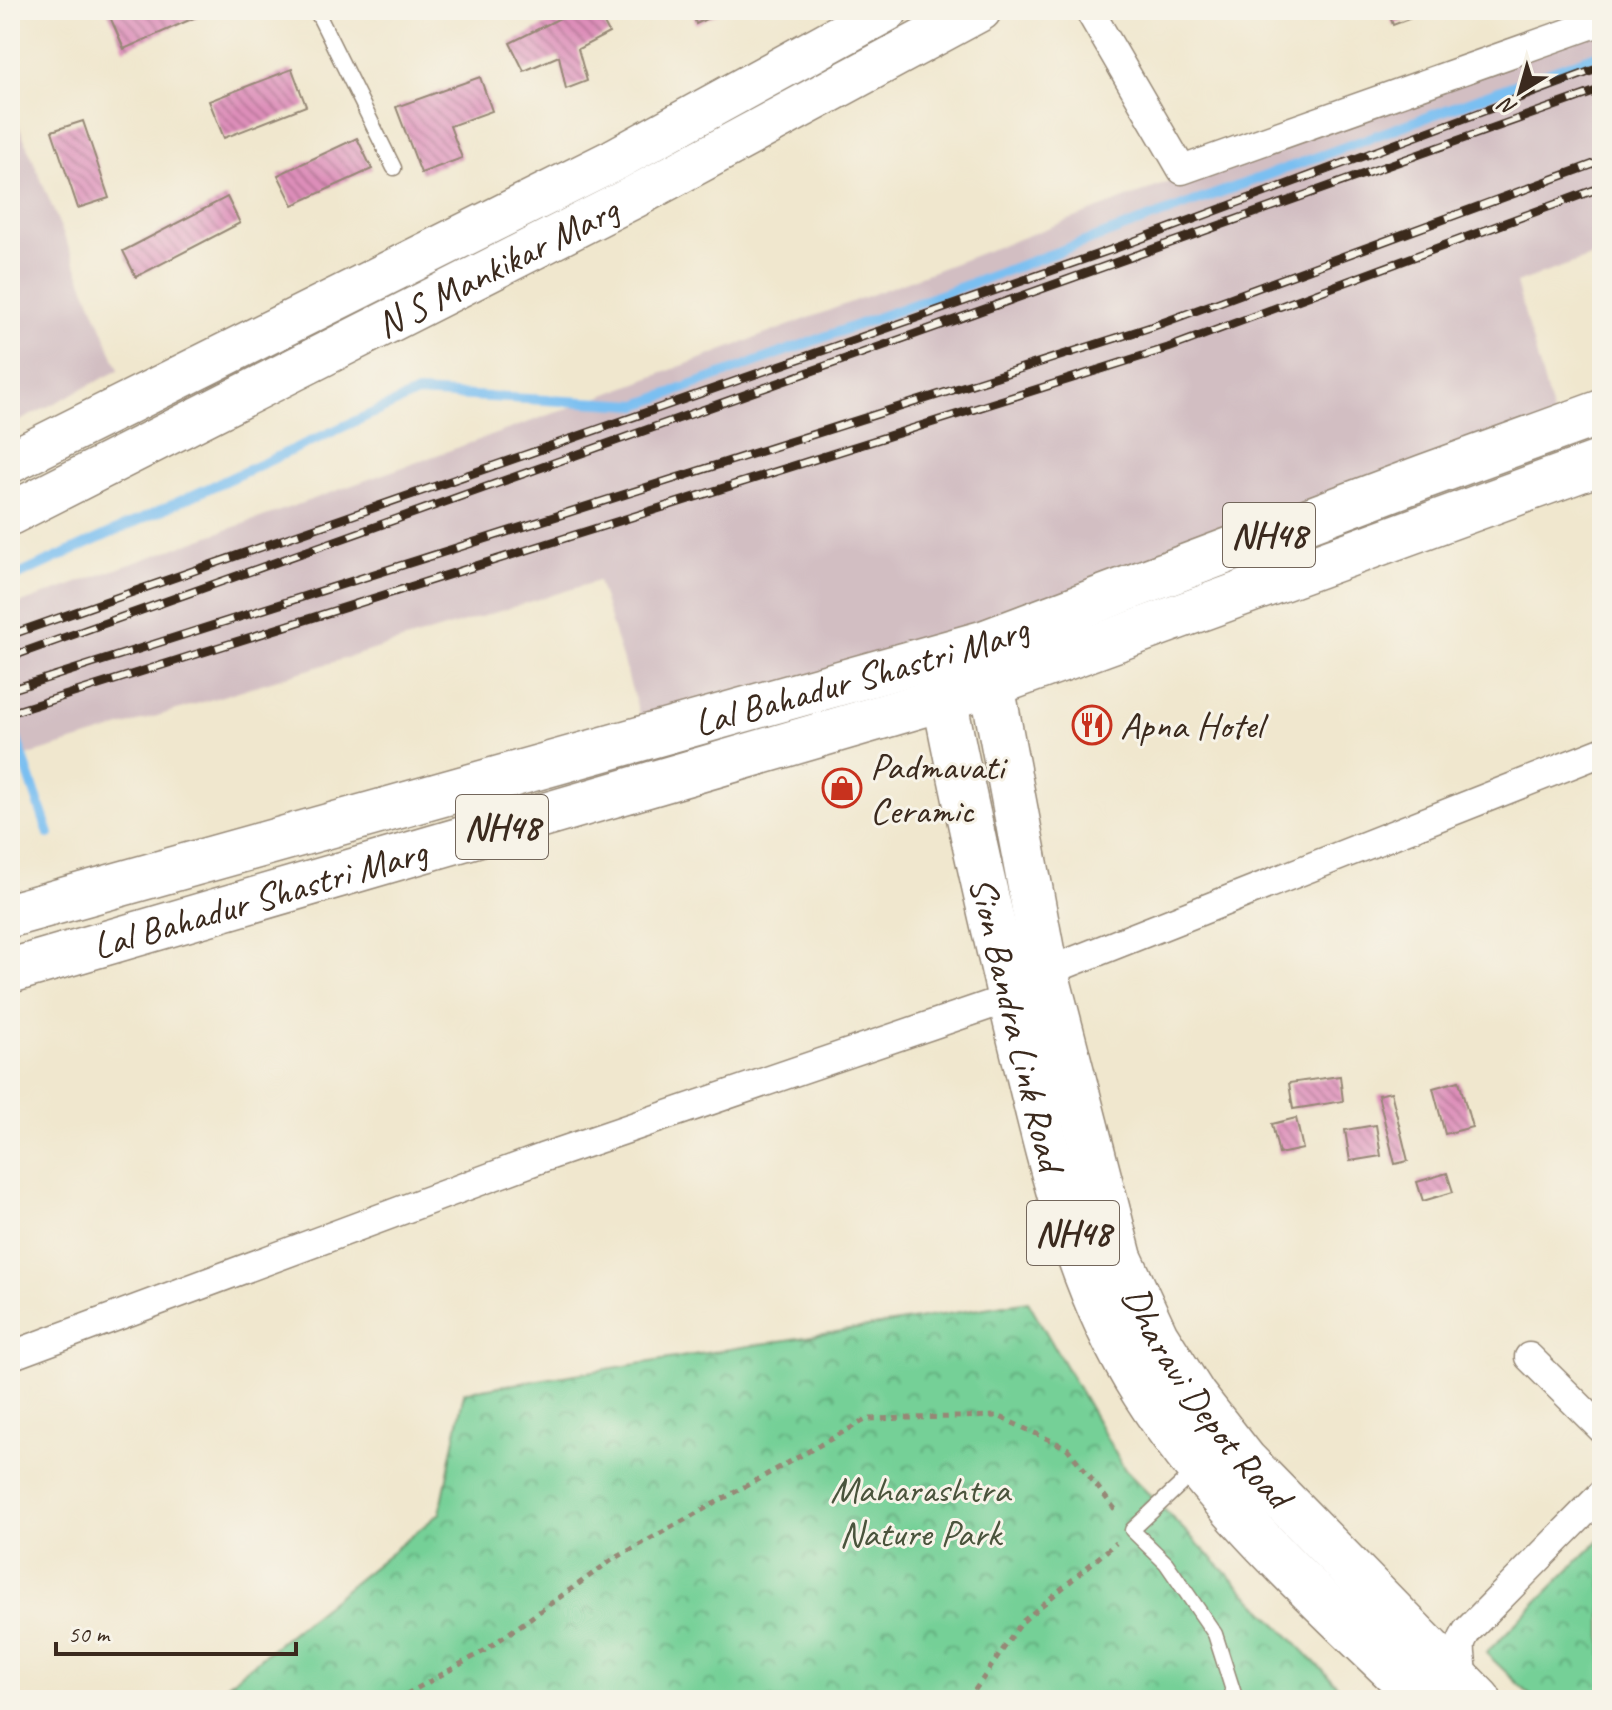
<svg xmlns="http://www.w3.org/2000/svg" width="1612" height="1710" viewBox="0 0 1612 1710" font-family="Caveat,sans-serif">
  <defs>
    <pattern id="park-crowns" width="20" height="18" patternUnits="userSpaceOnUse" patternTransform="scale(2)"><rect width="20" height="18" fill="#75d097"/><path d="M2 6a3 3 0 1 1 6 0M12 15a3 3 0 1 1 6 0" fill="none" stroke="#61a97b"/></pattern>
    <pattern id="building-back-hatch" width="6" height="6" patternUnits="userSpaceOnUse" patternTransform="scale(2)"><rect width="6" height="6" fill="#dd8eb9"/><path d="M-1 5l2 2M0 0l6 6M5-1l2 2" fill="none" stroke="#b47496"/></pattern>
  </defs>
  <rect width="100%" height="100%" fill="#f7f3e8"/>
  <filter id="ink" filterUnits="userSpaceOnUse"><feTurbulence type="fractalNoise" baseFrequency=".0125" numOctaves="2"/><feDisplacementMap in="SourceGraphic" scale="16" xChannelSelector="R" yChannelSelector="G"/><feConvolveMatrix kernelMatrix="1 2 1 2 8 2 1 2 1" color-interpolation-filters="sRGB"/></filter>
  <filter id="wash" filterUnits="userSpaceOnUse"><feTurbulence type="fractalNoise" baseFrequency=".006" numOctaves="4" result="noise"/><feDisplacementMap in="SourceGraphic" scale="32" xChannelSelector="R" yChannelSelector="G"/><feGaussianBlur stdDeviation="1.8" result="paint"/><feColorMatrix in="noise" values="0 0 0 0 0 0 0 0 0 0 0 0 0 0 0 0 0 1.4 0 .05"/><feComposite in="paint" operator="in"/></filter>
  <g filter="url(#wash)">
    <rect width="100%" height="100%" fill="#f0e7ce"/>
    <path fill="#d2bec2" d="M1602 19V253L1516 283 1554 418 976 636 645 732 598 581 10 761V607L594 399Z
      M10 104 119 370 10 426Z"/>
    <path fill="url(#park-crowns)" stroke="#587d5a" stroke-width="2" d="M1028 1301 1125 1470 1352 1700H208L440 1513 464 1392Z
      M1602 1537V1700H1535L1486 1653Z"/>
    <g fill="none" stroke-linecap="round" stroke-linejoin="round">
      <path stroke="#7abff1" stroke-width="10" d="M10 579 417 393 638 405 1602 53
        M15 734 49 834"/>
    </g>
    <g id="blocks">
      <path fill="url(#building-back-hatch)" d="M107 10H212L124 49Z
        M576 10H597L609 33 578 49 587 81 566 89 559 56 524 71 510 43Z
        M692 10H724L696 24Z
        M1388 10H1432L1393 25Z
        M292 69 306 106 224 138 209 101Z
        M480 77 492 111 450 126 462 158 421 173 396 107Z
        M83 121 109 198 78 208 52 131Z
        M357 138 372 169 293 205 278 175Z
        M227 197 240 223 136 277 123 251Z
        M1340 1076 1343 1101 1293 1109 1289 1083Z
        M1459 1081 1472 1127 1445 1134 1433 1088Z
        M1391 1092 1408 1161 1395 1164 1378 1095Z
        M1296 1118 1303 1149 1279 1154 1272 1124Z
        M1376 1125 1381 1156 1350 1161 1345 1130Z
        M1447 1173 1453 1192 1423 1201 1417 1182Z"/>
    </g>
  </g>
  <g filter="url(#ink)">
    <use href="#blocks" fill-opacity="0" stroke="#968876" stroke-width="2"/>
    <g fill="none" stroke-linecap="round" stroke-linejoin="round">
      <g stroke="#968876" stroke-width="17">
        <path id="service" d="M316 10 394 168
          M1196 1470 1132 1530 1166 1563 1215 1634 1236 1700"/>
      </g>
      <g stroke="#968876" stroke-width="31">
        <path id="minor" d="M1089 10 1182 170 1602 21
          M1046 972 1602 752
          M10 1356 542 1158 1010 998
          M1529 1357 1602 1429
          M1456 1686C1468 1673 1459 1659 1461 1644 1461 1641 1466 1633 1467 1631L1602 1494"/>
      </g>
      <g stroke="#968876" stroke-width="45">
        <g id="secondary">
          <path d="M10 462 614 160 887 10"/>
          <path id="s1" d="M10 514 634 197 980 10"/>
        </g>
      </g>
      <g stroke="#968876" stroke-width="47">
        <g id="primary">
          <path id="s2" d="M987 658 1046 972 1120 1258 1156 1336 1194 1396 1245 1461 1479 1700"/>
          <path id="s3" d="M939 670C962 793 990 915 1019 1036 1049 1158 1076 1286 1144 1393 1218 1510 1326 1605 1424 1700"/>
          <path id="s4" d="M10 915 983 643 1426 476 1602 412"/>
          <path id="s5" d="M10 971 994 684 1602 462"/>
        </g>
      </g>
      <path stroke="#968876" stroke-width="5" stroke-dasharray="6 6" stroke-linecap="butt" d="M396 1700 484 1651 612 1560 867 1419 998 1416 1067 1448 1118 1513
        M968 1700 1022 1622 1116 1543"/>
      <use href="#service" stroke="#fff" stroke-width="14"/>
      <use href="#minor" stroke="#fff" stroke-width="28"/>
      <use href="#secondary" stroke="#fff" stroke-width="42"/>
      <use href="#primary" stroke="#fff" stroke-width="44"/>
      <g stroke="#3b2a1e" stroke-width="9">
        <path id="rail" d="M10 635 1116 248 1602 67
          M10 657 1602 89
          M10 690 1154 326 1602 161
          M10 713 1168 348 1602 187"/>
      </g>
      <use href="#rail" stroke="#f7f3e8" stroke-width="6" stroke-dasharray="18" stroke-linecap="butt"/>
    </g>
  </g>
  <defs>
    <g id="restaurant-ring" transform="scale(2)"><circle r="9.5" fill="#f7f3e8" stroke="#c8321e" stroke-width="1.5"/><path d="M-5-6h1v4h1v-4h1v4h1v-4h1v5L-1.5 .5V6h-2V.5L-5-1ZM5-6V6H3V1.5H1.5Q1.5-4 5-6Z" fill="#c8321e"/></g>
    <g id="shop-ring" transform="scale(2)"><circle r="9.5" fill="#f7f3e8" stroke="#c8321e" stroke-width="1.5"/><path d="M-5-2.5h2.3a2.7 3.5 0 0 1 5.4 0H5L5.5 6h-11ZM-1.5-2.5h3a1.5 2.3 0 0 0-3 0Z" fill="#c8321e"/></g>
  </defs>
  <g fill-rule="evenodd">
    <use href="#restaurant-ring" x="1092" y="725"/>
    <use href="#shop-ring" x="842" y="788"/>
  </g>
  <g text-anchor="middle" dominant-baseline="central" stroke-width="6" stroke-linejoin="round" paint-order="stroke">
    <g fill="#f7f3e8" stroke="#73665b" stroke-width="2">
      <rect x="1223" y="503" width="92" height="64" rx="6"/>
      <rect x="456" y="795" width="92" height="64" rx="6"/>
      <rect x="1027" y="1201" width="92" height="64" rx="6"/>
    </g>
    <g font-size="36" font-weight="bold" fill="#3b2a1e">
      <text x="1269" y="535">NH48</text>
      <text x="502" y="827">NH48</text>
      <text x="1073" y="1233">NH48</text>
    </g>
    <g font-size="38" fill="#3b2a1e" stroke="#f7f3e8">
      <text stroke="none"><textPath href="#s1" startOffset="546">N S Mankikar Marg</textPath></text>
      <text stroke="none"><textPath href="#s4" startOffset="884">Lal Bahadur Shastri Marg</textPath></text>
      <text stroke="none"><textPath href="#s5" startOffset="260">Lal Bahadur Shastri Marg</textPath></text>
      <text stroke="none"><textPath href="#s3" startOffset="362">Sion Bandra Link Road</textPath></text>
      <text stroke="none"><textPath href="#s2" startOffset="780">Dharavi Depot Road</textPath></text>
    </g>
    <g font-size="38" fill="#3b2a1e" stroke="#f7f3e8" text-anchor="start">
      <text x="1120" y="725">Apna Hotel</text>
      <text x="870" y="766">Padmavati<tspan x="870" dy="44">Ceramic</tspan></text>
    </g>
    <g font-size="38" fill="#4a543c" stroke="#f7f3e8">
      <text x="920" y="1489">Maharashtra<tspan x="920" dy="44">Nature Park</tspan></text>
    </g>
  </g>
  <rect width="1612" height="1710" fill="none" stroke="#f7f3e8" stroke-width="40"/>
  <g transform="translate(1520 92) rotate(217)" stroke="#f7f3e8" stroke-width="6" paint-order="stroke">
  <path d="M0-6L14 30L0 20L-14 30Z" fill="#3b2a1e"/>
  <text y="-12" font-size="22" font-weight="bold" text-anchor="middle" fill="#3b2a1e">N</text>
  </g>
  <path d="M56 1642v12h240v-12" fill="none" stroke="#3b2a1e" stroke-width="4"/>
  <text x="68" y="1642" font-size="24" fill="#3b2a1e" stroke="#f7f3e8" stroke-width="6" paint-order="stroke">50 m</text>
</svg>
